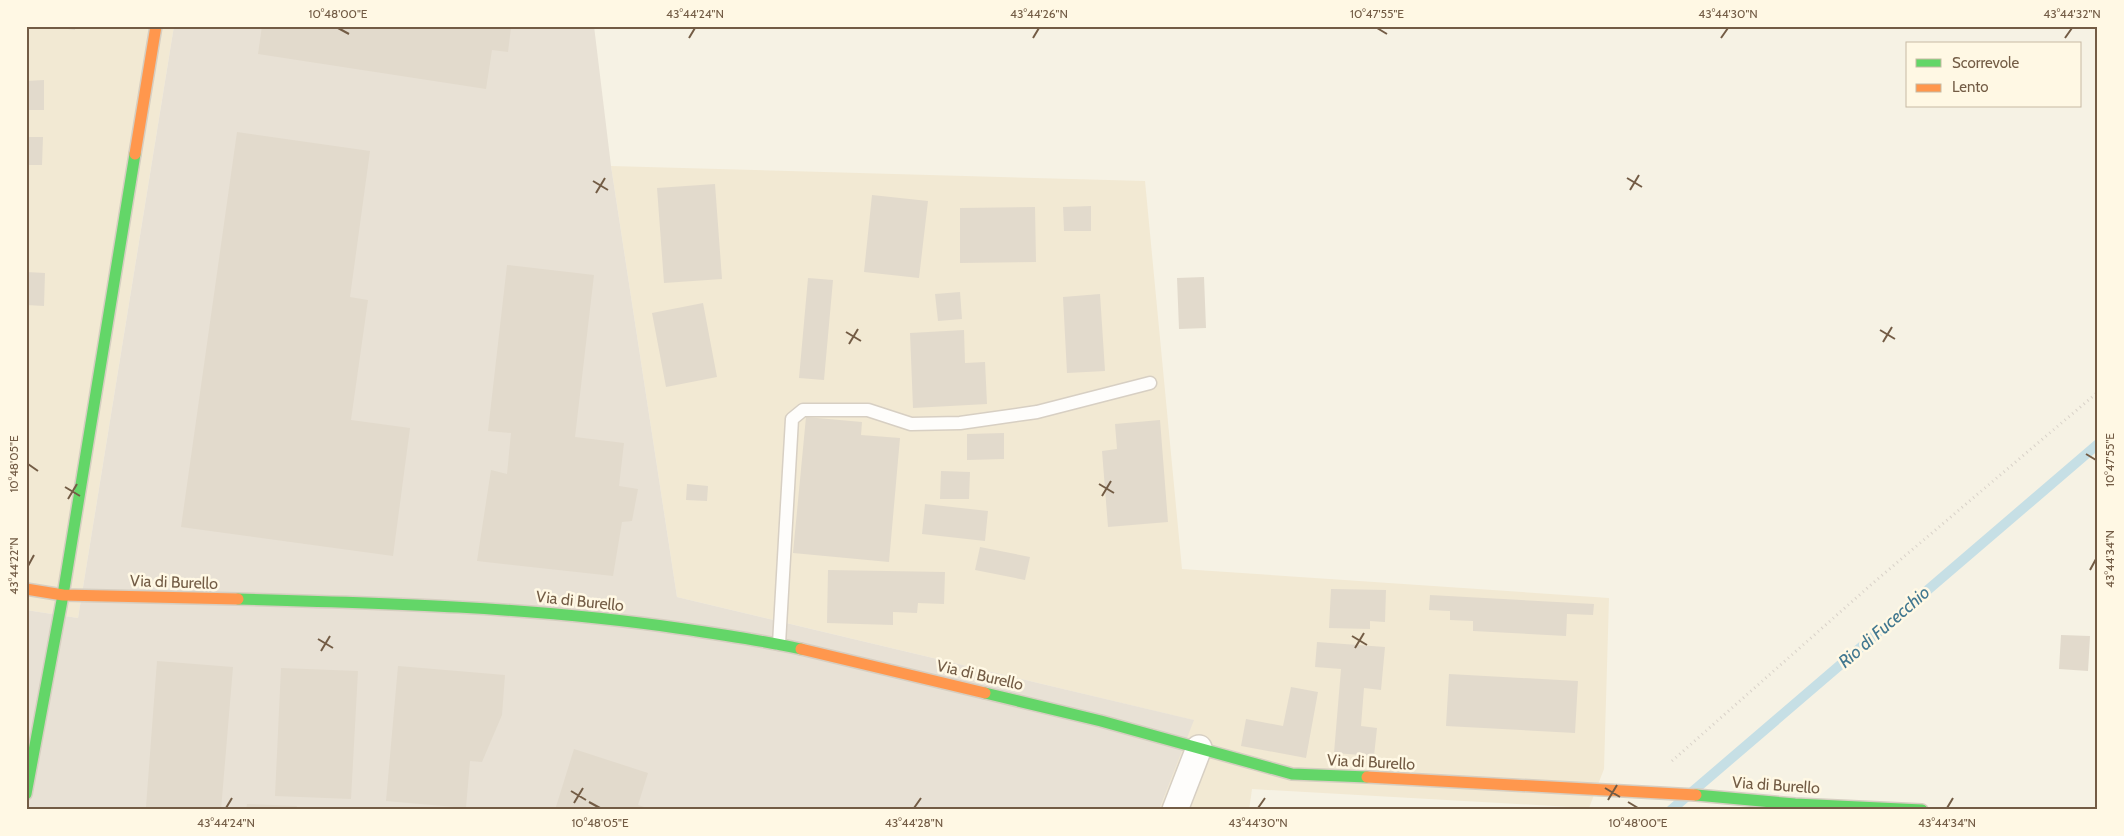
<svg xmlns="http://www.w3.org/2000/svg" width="2124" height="836" viewBox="0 0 2124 836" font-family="Cabin,sans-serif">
  <rect width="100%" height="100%" fill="#f6f2e4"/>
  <path fill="#f2e9d3" d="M26 26H174L78 618 26 610Z
    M611 166 1145 181 1182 569 1609 598 1604 769 1589 808 1252 789 1249 810H1159L1193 720 677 597Z"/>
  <path fill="#e8e1d5" d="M174 26H594L611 166 677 597 1194 720 1159 810H26V610L78 618Z"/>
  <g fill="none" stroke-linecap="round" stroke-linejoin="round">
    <path stroke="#c6dfe5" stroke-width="10" d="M1671 810 2098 444"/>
  </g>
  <path fill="#e2dacc" d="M47 26H75V30Z
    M262 26H497L511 28 508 52 492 50 486 89 258 54Z
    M44 80V110H26V81Z
    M237 132 370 151 350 297 368 300 351 420 410 428 393 556 181 527Z
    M26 137H43L42 165H26Z
    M715 184 722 279 664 283 657 188Z
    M872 195 928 201 919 278 864 272Z
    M1091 206V231H1064L1063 207Z
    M1035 207 1036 262 960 263V208Z
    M507 265 594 275 575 437 624 443 619 486 638 489 632 521 622 522 613 576 477 561 491 470 507 474 511 433 488 431Z
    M26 272 45 273 44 306 26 305Z
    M1204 277 1206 328 1179 329 1177 278Z
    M808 278 833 280 824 380 799 378Z
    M960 292 962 319 938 321 935 294Z
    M1100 294 1105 371 1067 373 1063 297Z
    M703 303 717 377 666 387 652 313Z
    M964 330 965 363 985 362 987 404 913 408 910 333Z
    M806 417 862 422 861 435 900 438 889 562 793 553Z
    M1160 420 1168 522 1108 527 1102 451 1117 449 1115 424Z
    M1004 433V459L967 460V434Z
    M941 471 970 472 969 499H940Z
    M687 484 708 486 707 501 686 500Z
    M925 504 988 511 985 541 922 534Z
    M980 547 1030 557 1025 580 975 570Z
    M828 570 945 572 944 604 918 603 917 613 893 612V625L827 623Z
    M1331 589 1386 590 1385 622 1370 621V629L1329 628Z
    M1430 595 1594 604 1593 615 1567 614 1566 636 1473 631V621L1450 620V611L1429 610Z
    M2061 635 2090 636 2088 671 2059 669Z
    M1317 642 1385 647 1381 690 1364 688 1361 726 1377 728 1374 756 1334 753 1341 669 1315 667Z
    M157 661 233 667 221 810 146 807Z
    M398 666 505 675 502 715 482 762 470 761 466 808 386 801Z
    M281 668 358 671 351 799 275 796Z
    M1449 674 1578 681 1575 733 1446 726Z
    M1291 687 1318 692 1306 758 1241 746 1246 719 1283 726Z
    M574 749 648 773 638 805 644 807 643 810H555Z
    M247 804 297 806 296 810H246Z"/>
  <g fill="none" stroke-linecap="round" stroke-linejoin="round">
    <g stroke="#d7cfc3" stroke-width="15">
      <path id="lane" d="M779 644 792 419 803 410H868L911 424 960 423 1037 412 1150 383"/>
    </g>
    <g stroke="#d7cfc3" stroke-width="28">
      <path id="street" d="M1175 810 1199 748"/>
    </g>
    <g stroke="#d6cec1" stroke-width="14">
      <path id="fast" d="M238 599C385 603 532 607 677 628 719 634 760 640 801 649
        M985 693 1101 721 1292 774 1367 777
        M26 794 63 595 135 154
        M1696 795 1795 804 1922 810"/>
    </g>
    <g stroke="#d6cec1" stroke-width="14">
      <path id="slow" d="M135 154 156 26
        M26 589 63 595 238 599
        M801 649 985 693
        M1367 777 1696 795"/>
    </g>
    <path stroke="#d9d2c9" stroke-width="3" stroke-dasharray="1 4" stroke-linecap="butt" d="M1672 761 1873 583 2098 392"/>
    <use href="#lane" stroke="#fefdfb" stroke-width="12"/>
    <use href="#street" stroke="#fefdfb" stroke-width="25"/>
    <use href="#fast" stroke="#63d668" stroke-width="11"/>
    <use href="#slow" stroke="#ff974d" stroke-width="11"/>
  </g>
  <path fill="none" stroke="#735c45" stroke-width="2" d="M338 28 349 34M1377 28 1387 34M689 38 695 28M1033 38 1039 28M1721 38 1728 28M2065 38 2072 28M1627 178 1642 187M593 181 608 190M1630 190 1639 175M596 193 605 178M1880 330 1895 339M846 332 861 341M1883 342 1892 327M849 344 858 329M2086 454 2096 460M28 464 38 471M1099 484 1114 493M65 487 80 496M1102 496 1111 481M68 499 77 484M28 566 34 555M2090 570 2096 559M1352 636 1367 645M318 639 333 648M1355 648 1364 633M321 651 330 636M1605 788 1620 797M571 791 586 800M1608 800 1617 785M589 802 600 808M1628 802 1638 808M574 803 583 788M226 808 232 798M914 808 921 798M1258 808 1265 798M1947 808 1953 798"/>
  <g text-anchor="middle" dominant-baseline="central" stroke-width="5" stroke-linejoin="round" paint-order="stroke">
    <g font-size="16" fill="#735c45" stroke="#fff8e4">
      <text transform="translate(174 582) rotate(2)">Via di Burello</text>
      <text transform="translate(580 601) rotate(6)">Via di Burello</text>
      <text transform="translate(980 675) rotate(13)">Via di Burello</text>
      <text transform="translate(1371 762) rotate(3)">Via di Burello</text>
      <text transform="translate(1776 785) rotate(4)">Via di Burello</text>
    </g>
    <g font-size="18" font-style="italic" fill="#41778f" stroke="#fff8e4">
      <text transform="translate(1884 627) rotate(-41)">Rio di Fucecchio</text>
    </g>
  </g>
  <rect width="2124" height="836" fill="none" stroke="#fff8e4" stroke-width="55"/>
  <rect x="1906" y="42" width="175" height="65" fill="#fff8e4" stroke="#c7baa4"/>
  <rect x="1916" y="59" width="25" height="8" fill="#63d668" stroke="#c7baa4"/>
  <text x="1952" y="68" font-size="15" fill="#735c45">Scorrevole</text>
  <rect x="1916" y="84" width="25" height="8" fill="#ff974d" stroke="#c7baa4"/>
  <text x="1952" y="92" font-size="15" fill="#735c45">Lento</text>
  <rect x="28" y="28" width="2068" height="780" fill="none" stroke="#735c45" stroke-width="2"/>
  <g font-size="12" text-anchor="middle" fill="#735c45">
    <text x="338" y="18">10°48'00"E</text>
    <text x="695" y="18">43°44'24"N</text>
    <text x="1039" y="18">43°44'26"N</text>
    <text x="1377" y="18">10°47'55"E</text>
    <text x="1728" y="18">43°44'30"N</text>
    <text x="2072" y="18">43°44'32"N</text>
    <text transform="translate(2110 460) rotate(-90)" y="4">10°47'55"E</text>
    <text transform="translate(14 464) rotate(-90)" y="4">10°48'05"E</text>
    <text transform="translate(2110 559) rotate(-90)" y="4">43°44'34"N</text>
    <text transform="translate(14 566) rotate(-90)" y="4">43°44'22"N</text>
    <text x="226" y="827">43°44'24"N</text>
    <text x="600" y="827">10°48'05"E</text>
    <text x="914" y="827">43°44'28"N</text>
    <text x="1258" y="827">43°44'30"N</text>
    <text x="1638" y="827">10°48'00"E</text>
    <text x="1947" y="827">43°44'34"N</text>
  </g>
</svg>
